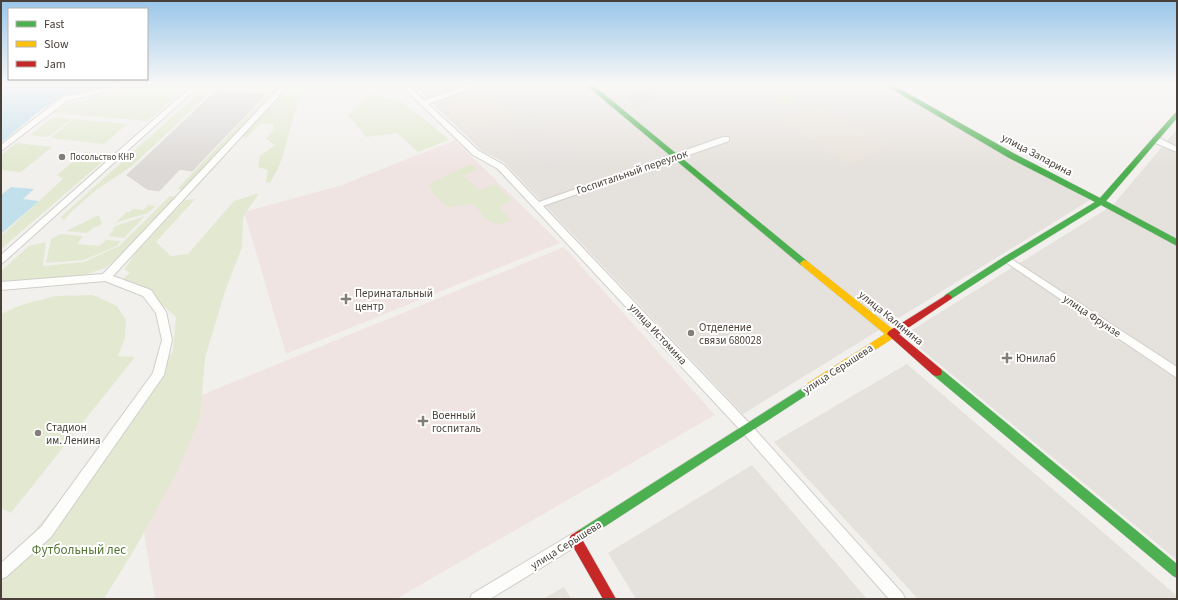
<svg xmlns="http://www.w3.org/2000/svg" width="1178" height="600" viewBox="0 0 1178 600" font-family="'Source Sans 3',sans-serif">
  <rect width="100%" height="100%" fill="#f2f0ed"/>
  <path fill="#e5e1dc" d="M414 85H887L1090 200 743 414 504 162 482 151Z
    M1177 129V560L904 335 1113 205Z
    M907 364 1177 596V599H918L774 442Z
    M752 465 867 599H636L608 553Z
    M564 587 571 599H543Z"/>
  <path fill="#e4e0dd" d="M694 85H729L732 87 709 96Z
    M535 118 583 155 545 171 504 131Z"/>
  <path fill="#e8e2d9" d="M483 88 514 114 468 131 439 103Z
    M818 107 890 146 849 165 779 119Z"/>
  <path fill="#f0e4e3" d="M455 140 560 243 286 354 244 212 342 185Z
    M564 247 715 415 396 599H155L126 426Z"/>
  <path fill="#e2e9d0" d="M155 85H189L148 121 53 113 70 103Z
    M252 85H283L187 186 182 190 178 189 180 186 267 95 266 94 250 92 256 86Z
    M292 85 345 86 344 91 307 88C296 98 288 139 283 155 280 165 275 174 270 183L266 182 268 170 258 167 260 156 275 145 266 139 273 130V124H260L246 138 242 136Z
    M204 88 207 91 199 103 132 166 96 190 72 211 64 220 61 217Z
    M787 93 798 100 782 106 771 99Z
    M369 94 400 101 428 122 449 140 418 152 397 133 366 137 348 115Z
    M53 117 72 119 48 137 30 135Z
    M74 119 127 124 104 144 50 138Z
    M16 143 52 147 21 172 1 170V155Z
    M85 152 110 155 1 249V236L63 179 57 175Z
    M471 164 477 169 464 176 479 190 495 184 512 200 500 207 511 220 499 225 485 219 474 204 448 207 433 194 429 185 435 181Z
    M259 193 243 217 242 247 225 291 205 358 200 418 177 472 137 545 104 599H1V572L68 490 173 351 176 317 158 301 117 285 130 272 124 270 137 251 185 200 195 199 156 242 171 256 188 254 234 201Z
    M170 196 177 197 119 257 105 268 84 275 1 282V271L29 246 46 242 43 266 84 262 119 246Z
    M148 205 155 206 148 213 115 223 127 212H130L133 209 143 210Z
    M99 215 102 224 93 228 87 233 66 231Z
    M145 216 124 238 108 236 114 230H112L115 226Z
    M60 234 83 236 77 244 99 246 106 240 121 241 117 246 84 260 46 263 51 239Z
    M93 295 117 306 126 320 125 338 118 356 135 357 11 513 1 508V314L21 305 55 296Z"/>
  <path fill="#c2e0eb" d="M1 85H123C102 89 77 91 57 100 37 110 19 129 1 143Z
    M11 187 34 189 23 199 39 201 1 234V195Z"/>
  <path fill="#dcd9d6" stroke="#dad7d3" d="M217 90 265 95 192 171 180 169 159 191 147 189 127 175Z
    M648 90 659 98 637 106 626 98Z"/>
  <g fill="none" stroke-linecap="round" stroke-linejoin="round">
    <g stroke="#d0cecb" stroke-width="2">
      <path id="street" d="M120 85H134L67 101 1 151V145L62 97Z
        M193 85H200L4 262 1 263V255Z
        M282 85H289L113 276 151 290 166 312 172 340 164 375 51 537 6 577 1 579V563L41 527 153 373 162 340 156 313 143 296 105 281 1 290V282L103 274Z
        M401 85H408L424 100 470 85H481L428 104 479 151 504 165 539 202 723 137H729V141L543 206 751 425 903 594 905 599H889L743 433 498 169 473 155Z
        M1153 138H1159L1177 147V152L1153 142Z
        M1007 256 1177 367V378L1004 261 1002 259Z
        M575 532 580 534 582 539 580 544 490 599H470L472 594Z"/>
    </g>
    <g stroke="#d0ccc5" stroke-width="1">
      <path id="fast" d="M586 85H593L807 261 808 263 807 265H801Z
        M885 85H893L1015 154 1100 198 1175 113 1177 112V118L1106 201 1177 239V246L1101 205 1010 261 951 299H945L944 297 945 295 1004 257 1095 202 1009 158Z
        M937 368 941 369 1177 564V578L1173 576 933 375 932 372 933 369Z
        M812 382 816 383 817 386 816 389 584 540 580 542 576 540 574 536 576 532Z"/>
    </g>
    <g stroke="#d0ccc5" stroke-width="1">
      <path id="slow" d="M804 260 807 261 895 331 897 334 895 337 812 390 808 389 807 386 808 383 885 334 801 265 800 263Z"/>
    </g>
    <g stroke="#d0ccc5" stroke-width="1">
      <path id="jam" d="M948 294 952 297 951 299 899 334 941 369 942 372 941 375 937 376 933 375 887 334 889 331Z
        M580 530 584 532 586 536 583 541 616 599H603L571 543 569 539 571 535Z"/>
    </g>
    <use href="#street" fill="#fdfdfc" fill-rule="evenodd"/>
    <use href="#fast" fill="#4caf50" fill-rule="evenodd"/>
    <use href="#slow" fill="#ffc107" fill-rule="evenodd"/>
    <use href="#jam" fill="#c62828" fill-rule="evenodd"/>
  </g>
  <linearGradient id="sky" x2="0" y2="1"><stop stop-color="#99c6e9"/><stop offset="0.5" stop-color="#f9f8f7"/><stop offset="1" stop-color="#f9f8f7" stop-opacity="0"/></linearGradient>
  <rect width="1178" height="169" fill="url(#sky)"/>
  <g fill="#847e78" stroke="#fff" stroke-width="1.5">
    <circle cx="62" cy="157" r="4"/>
    <path d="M344 293h4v4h4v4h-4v4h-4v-4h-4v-4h4z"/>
    <circle cx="691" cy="333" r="4"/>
    <path d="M1005 352h4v4h4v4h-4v4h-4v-4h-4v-4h4z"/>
    <path d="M421 415h4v4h4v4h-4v4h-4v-4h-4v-4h4z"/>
    <circle cx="38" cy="433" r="4"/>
  </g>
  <g text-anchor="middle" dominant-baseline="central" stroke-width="4" stroke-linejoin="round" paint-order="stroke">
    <g font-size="9" fill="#484039" stroke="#fff" text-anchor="start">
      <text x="70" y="157">Посольство КНР</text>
    </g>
    <g font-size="11" fill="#484039" stroke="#fff">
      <text transform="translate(1037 155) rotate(28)">улица Запарина</text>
      <text transform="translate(632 172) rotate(-19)">Госпитальный переулок</text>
      <text transform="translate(1092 316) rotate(34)">улица Фрунзе</text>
      <text transform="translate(891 318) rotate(39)">улица Калинина</text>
      <text transform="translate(658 334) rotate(47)">улица Истомина</text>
      <text transform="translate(838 369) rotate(-33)">улица Серышева</text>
      <text transform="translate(566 545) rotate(-32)">улица Серышева</text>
    </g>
    <g font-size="11" fill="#484039" stroke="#fff" text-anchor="start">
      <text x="355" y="293">Перинатальный<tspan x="355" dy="13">центр</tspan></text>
      <text x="699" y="327">Отделение<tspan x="699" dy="13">связи 680028</tspan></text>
      <text x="1016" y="358">Юнилаб</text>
      <text x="432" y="415">Военный<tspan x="432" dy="13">госпиталь</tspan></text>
      <text x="46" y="427">Стадион<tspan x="46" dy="13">им. Ленина</tspan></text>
    </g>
    <g font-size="13" fill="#537432" stroke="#fff">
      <text x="79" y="550">Футбольный лес</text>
    </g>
  </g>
  <rect width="1178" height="600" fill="none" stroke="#484039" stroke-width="4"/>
  <rect x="8" y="8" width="140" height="72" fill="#ffffff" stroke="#b6b3b0"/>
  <rect x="16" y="21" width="20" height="6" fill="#4caf50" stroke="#b6b3b0"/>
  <text x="44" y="28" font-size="12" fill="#484039">Fast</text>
  <rect x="16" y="41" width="20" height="6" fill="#ffc107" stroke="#b6b3b0"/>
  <text x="44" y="48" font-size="12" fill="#484039">Slow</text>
  <rect x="16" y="61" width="20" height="6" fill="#c62828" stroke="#b6b3b0"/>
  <text x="44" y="68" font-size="12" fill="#484039">Jam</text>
</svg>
